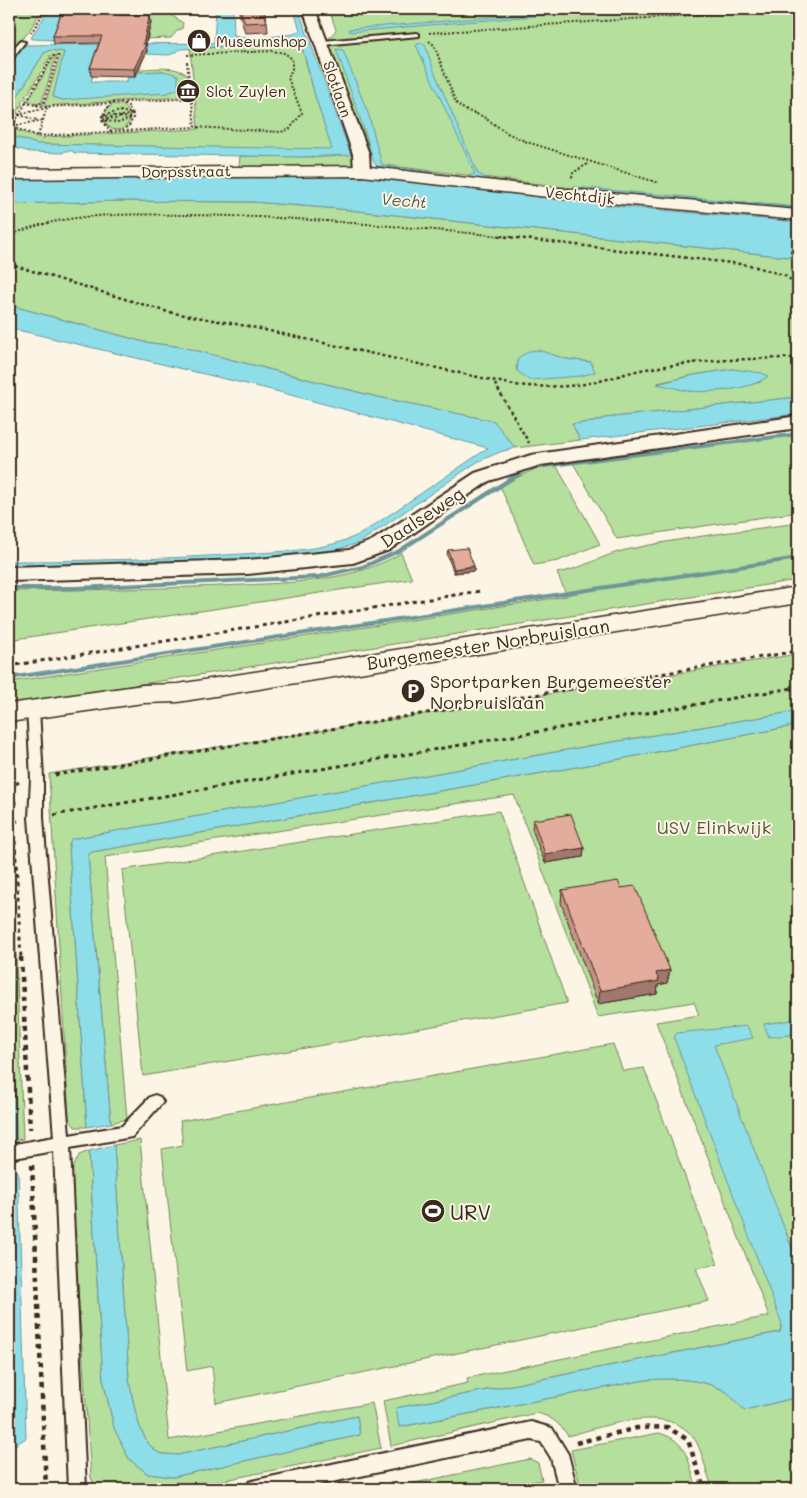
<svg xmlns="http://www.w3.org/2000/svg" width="807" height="1498" viewBox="0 0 807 1498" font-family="Mali,sans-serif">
  <rect width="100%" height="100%" fill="#fcf5e5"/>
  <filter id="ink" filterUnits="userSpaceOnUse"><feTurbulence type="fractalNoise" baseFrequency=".02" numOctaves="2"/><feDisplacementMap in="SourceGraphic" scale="10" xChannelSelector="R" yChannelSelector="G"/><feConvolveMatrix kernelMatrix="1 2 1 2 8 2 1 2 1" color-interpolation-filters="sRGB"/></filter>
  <g filter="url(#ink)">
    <path fill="#b5df9c" stroke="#78845d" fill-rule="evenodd" d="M9 9H43L27 34 14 46H9Z
      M95 9H166V11H179L171 15 183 23 182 29 178 30 171 38 108 40 125 17 127 10Z
      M329 9H798V211L646 197 376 164 326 42 336 30Z
      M296 42 301 43 315 96 332 147 330 150 37 144 9 135V128L41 138 43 140 44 137 198 129 190 49Z
      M50 50 64 52 53 97 63 100 164 71 139 72 140 69C154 69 176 65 187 75L189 95 182 97 44 106 42 104 46 101 60 56H49L51 58 47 60 49 62 45 63 47 65 44 67 45 68 39 74 40 76 35 81 36 83 32 85 34 86 30 88 31 90 25 96 27 97 21 103 23 105 19 107 20 108 17 111 18 113 15 115 16 117 12 119 13 120 10 122 11 124 9 126V110L44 53Z
      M54 56H56L42 102 37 104 28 102Z
      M104 117a13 13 0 1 1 26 0a13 13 0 1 1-26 0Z
      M350 151H356V164L347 167H239L240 156 331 157 351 153Z
      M120 201 253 202 340 209 798 258V397L605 418 594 422 573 424 580 440 515 448 493 421 373 396 182 347 144 342 9 305V204ZM553 355 566 359 591 362 517 371 516 366ZM733 369 761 382 726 390 689 391 658 383 694 375Z
      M798 434V512L617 539 573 463Z
      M556 465 600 544 558 561 534 565 500 486 533 470Z
      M798 523V580L9 705V682L567 596 557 573C582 569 602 555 626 550 683 537 741 531 798 523Z
      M401 553 412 579 9 640V591C80 590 150 589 221 586 278 583 351 584 401 553Z
      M798 654V711L589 746 72 839 69 845 87 1127H75L69 1119 49 774Z
      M798 725V1264L786 1232 783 1324 779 1332 396 1408 400 1427 645 1380C672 1378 701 1378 725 1391 732 1395 737 1405 745 1410L798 1397V1489H713C707 1475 704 1459 698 1445 675 1399 606 1426 568 1436 559 1423 552 1417 537 1413L391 1446 383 1401 468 1383 467 1378 769 1316 656 1022 699 1015 694 1002 598 1017 514 795 105 857 127 1119 111 1123 88 855 92 852 599 763Z
      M9 804 12 845 23 1139 16 1140Z
      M499 811 567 1003 143 1076 122 870Z
      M613 1044 623 1071 644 1068 718 1264 696 1268 709 1301 216 1403 212 1366 187 1371 162 1149 183 1145 180 1121Z
      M140 1140 169 1440 372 1403 381 1448 182 1489H97L91 1478 70 1175 79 1155 89 1151 103 1379 114 1428 129 1459 148 1474 173 1477 360 1435 357 1416 178 1455C172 1454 164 1455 159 1453 138 1442 133 1400 129 1379L114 1145Z
      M659 1433C689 1441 688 1463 697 1489H581L571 1450Z
      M530 1459 538 1463 542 1480 497 1489H401L400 1486Z"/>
    <path fill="#8edeea" stroke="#6d9698" d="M49 9H66L53 40 33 39 31 38Z
      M216 9H233L234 35 251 39 294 34 300 30 295 14H300L351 155 302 157 74 153V151H64L63 153 30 152 9 146V135L37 144 332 149 315 96 301 43 296 42 181 49 170 55 146 54 147 52 92 75 93 76 91 82H127L128 77H136L139 72 164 71 178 75V89L167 93 63 100 53 97 64 52 50 50 44 53 9 110V69L23 45 210 43 214 42Z
      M590 9H615L360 31 350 32 349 29Z
      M421 43 425 45 434 71 478 174 489 179 563 188 460 178 377 166 373 161 366 135 336 49 343 50 369 116 382 165 465 177 475 174 416 45Z
      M358 175 616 206 798 222V258L340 209 253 202 120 201 9 204V177Z
      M574 187 798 207V208L602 192Z
      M9 305 144 342 182 347 373 396 494 421 515 448 500 452 477 462 359 543 327 552 224 562 9 568V561C87 561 164 559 242 554 283 551 327 552 364 532L488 448 272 390 9 328Z
      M538 350 566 359 591 362 595 372 581 376 529 380 517 371 518 358 529 351Z
      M733 369 762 373 768 376C753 390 708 393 688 391 678 389 667 386 657 384L694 375Z
      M798 397V414L580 440 572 424 594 422 605 418Z
      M798 711V725L599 763 92 852 88 855 111 1123 87 1127 69 845 71 839 589 746Z
      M9 846 16 1140 9 1142Z
      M798 1019V1034L769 1037 764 1024Z
      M747 1026 753 1038 714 1045 798 1264V1397L745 1410C737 1405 732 1395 725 1391 701 1378 672 1378 645 1380L399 1427 396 1408 780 1332 782 1324 674 1038 677 1033Z
      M114 1145 129 1379C133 1400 138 1442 159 1453 164 1455 172 1454 178 1455L357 1416 360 1435 173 1477 148 1474 129 1459 114 1428 103 1379 89 1151Z
      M18 1171 26 1438 9 1449V1173Z"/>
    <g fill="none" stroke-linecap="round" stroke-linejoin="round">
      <path fill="#6d9698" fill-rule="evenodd" d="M798 432V436L529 470 401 552 366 568 318 579 76 590H9V586H76L318 575 362 565 397 550 525 467Z
        M798 556V560L9 680V676Z"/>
      <g stroke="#3b2a1e" stroke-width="4">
        <path id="lane" d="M417 33 419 34V36L322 45 319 43 322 41Z
          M20 41 25 42 11 60 9 61V55Z
          M33 705 39 709 43 778V818L69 1135 122 1126 150 1097 155 1095 160 1097 163 1102 132 1137 70 1148 86 1489H68L54 1151 9 1159V1145L54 1137 29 818 31 778 27 709Z
          M531 1422 552 1428 568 1454 577 1489H559L551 1458 541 1442 531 1440 299 1489H247L249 1482 256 1480Z"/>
      </g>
      <g stroke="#3b2a1e" stroke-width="4">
        <path id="street" d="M303 9H315L369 154 370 171 367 174H357L354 171 353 154Z
          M798 416V428L541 465 489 481 389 550 353 563 248 574 9 581V567L248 560 349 550 373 540 475 473 531 455Z"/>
      </g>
      <g stroke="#3b2a1e" stroke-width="3">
        <path id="secondary" d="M362 166 565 189 798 210V220L565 199 362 176 9 179V169Z
          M798 587V603L178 702 143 703 9 722V704L143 685 178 684Z"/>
      </g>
      <path stroke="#3b2a1e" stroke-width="2" stroke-dasharray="2 2" stroke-linecap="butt" d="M31 33 46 9
        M429 33 777 9
        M429 41 434 45 456 103 465 110 482 116 507 133 527 142 659 183
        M187 55 272 51 285 53 292 59V69L288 78 302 113 289 130 280 132 195 127
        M120 102 128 106 133 114 122 116
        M25 103 47 107 193 98
        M111 103 102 116 113 117
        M36 105 44 102 58 56H53L12 127 38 136 195 127 187 62
        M120 111 133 114V118L118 123 102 120V116Z
        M18 115 46 108
        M19 115 37 120
        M114 116 121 117 115 119Z
        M120 117 133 118 129 126 123 130
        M13 126 43 120
        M111 132 102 120 113 118
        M38 136 47 107
        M572 178 573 173 589 163
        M9 236C61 212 128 214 184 215 294 216 403 227 512 237"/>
      <path stroke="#3b2a1e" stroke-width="2.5" stroke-dasharray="3 3" stroke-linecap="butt" d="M499 236 749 265 784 275 798 285
        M790 252H798
        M9 264 168 312 247 326 514 385C539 387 565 388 590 383 609 380 627 372 646 369 696 361 747 358 798 358
        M495 384 529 443"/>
      <path stroke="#3b2a1e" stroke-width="3" stroke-dasharray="4 4" stroke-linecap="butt" d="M9 666 480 591
        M55 775 798 651
        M9 788 19 782
        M9 795 15 802 14 822 21 959
        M54 815 798 687
        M9 823 18 821"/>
      <path stroke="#3b2a1e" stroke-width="4.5" stroke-dasharray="5 5" stroke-linecap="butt" d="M21 957 30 1129
        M32 1165 46 1489
        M576 1443 637 1428 667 1427 688 1440 704 1489"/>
      <use href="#lane" fill="#fcf5e5" fill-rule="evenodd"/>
      <use href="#street" fill="#fcf5e5" fill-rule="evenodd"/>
      <use href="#secondary" fill="#fcf5e5" fill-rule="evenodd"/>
    </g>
    <path fill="#c49486" stroke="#3b2a1e" d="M63 9H124V11L123 15H150L151 22 146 44 147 51 135 77 91 76 90 68 99 43 54 44 53 36Z
      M238 9H263L267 22 268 32 245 33Z
      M448 550 474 566V571L454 573 447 555Z
      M533 820 584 848 583 857 545 863 532 829Z
      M621 888 670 970 667 983 658 985 657 994 598 1004 561 903 562 890Z"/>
    <path fill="#a0786d" stroke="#3b2a1e" d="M122 9H124V11L120 23 119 15Z
      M150 15 151 22 145 46 146 44 147 51 135 77 134 69 143 44Z
      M474 566V571L454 573V569Z
      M584 848 583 857 545 863V854Z
      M670 970 667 983 658 985 657 994 598 1004 600 991 656 973Z"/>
    <path fill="#e4ac9c" stroke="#3b2a1e" d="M63 9H122L119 15H150L143 44H146L134 69 90 68 102 36H53Z
      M240 9H263L267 22 245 23Z
      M467 548 474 566 454 569 448 550Z
      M571 814 584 848 545 854 533 820Z
      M618 881 621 888 635 886 670 970 656 973 659 981 600 991 562 890Z"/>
  </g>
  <defs>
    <g id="shop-disc" transform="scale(1.25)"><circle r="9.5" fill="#3b2a1e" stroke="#fcf5e5"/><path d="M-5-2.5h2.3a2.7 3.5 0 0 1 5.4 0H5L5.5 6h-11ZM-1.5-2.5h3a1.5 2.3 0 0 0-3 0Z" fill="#fff"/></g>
    <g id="museum-disc" transform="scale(1.25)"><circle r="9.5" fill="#3b2a1e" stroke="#fcf5e5"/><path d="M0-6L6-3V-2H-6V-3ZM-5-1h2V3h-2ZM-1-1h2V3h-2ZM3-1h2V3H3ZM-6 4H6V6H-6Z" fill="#fff"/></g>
    <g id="parking-disc" transform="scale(1.25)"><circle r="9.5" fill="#3b2a1e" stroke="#fcf5e5"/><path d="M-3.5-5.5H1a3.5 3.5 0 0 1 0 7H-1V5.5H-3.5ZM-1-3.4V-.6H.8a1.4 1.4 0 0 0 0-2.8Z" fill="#fff"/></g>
    <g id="stadium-disc" transform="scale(1.25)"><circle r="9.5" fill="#3b2a1e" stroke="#fcf5e5"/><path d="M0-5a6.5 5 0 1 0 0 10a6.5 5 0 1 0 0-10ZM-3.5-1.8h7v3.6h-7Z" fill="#fff"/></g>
  </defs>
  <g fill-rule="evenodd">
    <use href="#shop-disc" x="199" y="41"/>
    <use href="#museum-disc" x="188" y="91"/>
    <use href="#parking-disc" x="413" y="691"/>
    <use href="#stadium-disc" x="433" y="1211"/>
  </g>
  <g text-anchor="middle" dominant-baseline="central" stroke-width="4" stroke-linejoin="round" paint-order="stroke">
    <g font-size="15" fill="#3b2a1e" stroke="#fcf5e5" text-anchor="start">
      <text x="216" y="41">Museumshop</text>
      <text x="206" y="91">Slot Zuylen</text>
    </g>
    <g font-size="15" fill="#3b2a1e" stroke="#fcf5e5">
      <text transform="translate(338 89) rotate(71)">Slotlaan</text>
      <text transform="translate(186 171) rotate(-1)">Dorpsstraat</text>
      <text transform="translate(580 195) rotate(6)">Vechtdijk</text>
    </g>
    <g font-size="16" font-style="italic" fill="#505751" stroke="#fcf5e5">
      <text transform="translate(404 200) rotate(5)">Vecht</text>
    </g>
    <g font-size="18" fill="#3b2a1e" stroke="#fcf5e5">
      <text transform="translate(422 517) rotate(-33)">Daalseweg</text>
      <text transform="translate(488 644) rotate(-9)">Burgemeester Norbruislaan</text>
    </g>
    <g font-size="18" fill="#3b2a1e" stroke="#fcf5e5" text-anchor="start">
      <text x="430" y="681">Sportparken Burgemeester<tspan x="430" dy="21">Norbruislaan</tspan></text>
    </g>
    <g font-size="18" fill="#5a573e" stroke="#fcf5e5">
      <text x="714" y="827">USV Elinkwijk</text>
    </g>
    <g font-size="21" fill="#3b2a1e" stroke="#fcf5e5" text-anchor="start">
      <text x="450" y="1211">URV</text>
    </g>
  </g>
  <rect width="807" height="1498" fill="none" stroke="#fcf5e5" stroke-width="30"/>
  <rect x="15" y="15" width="777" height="1468" fill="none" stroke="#3b2a1e" stroke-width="2" filter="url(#ink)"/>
</svg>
